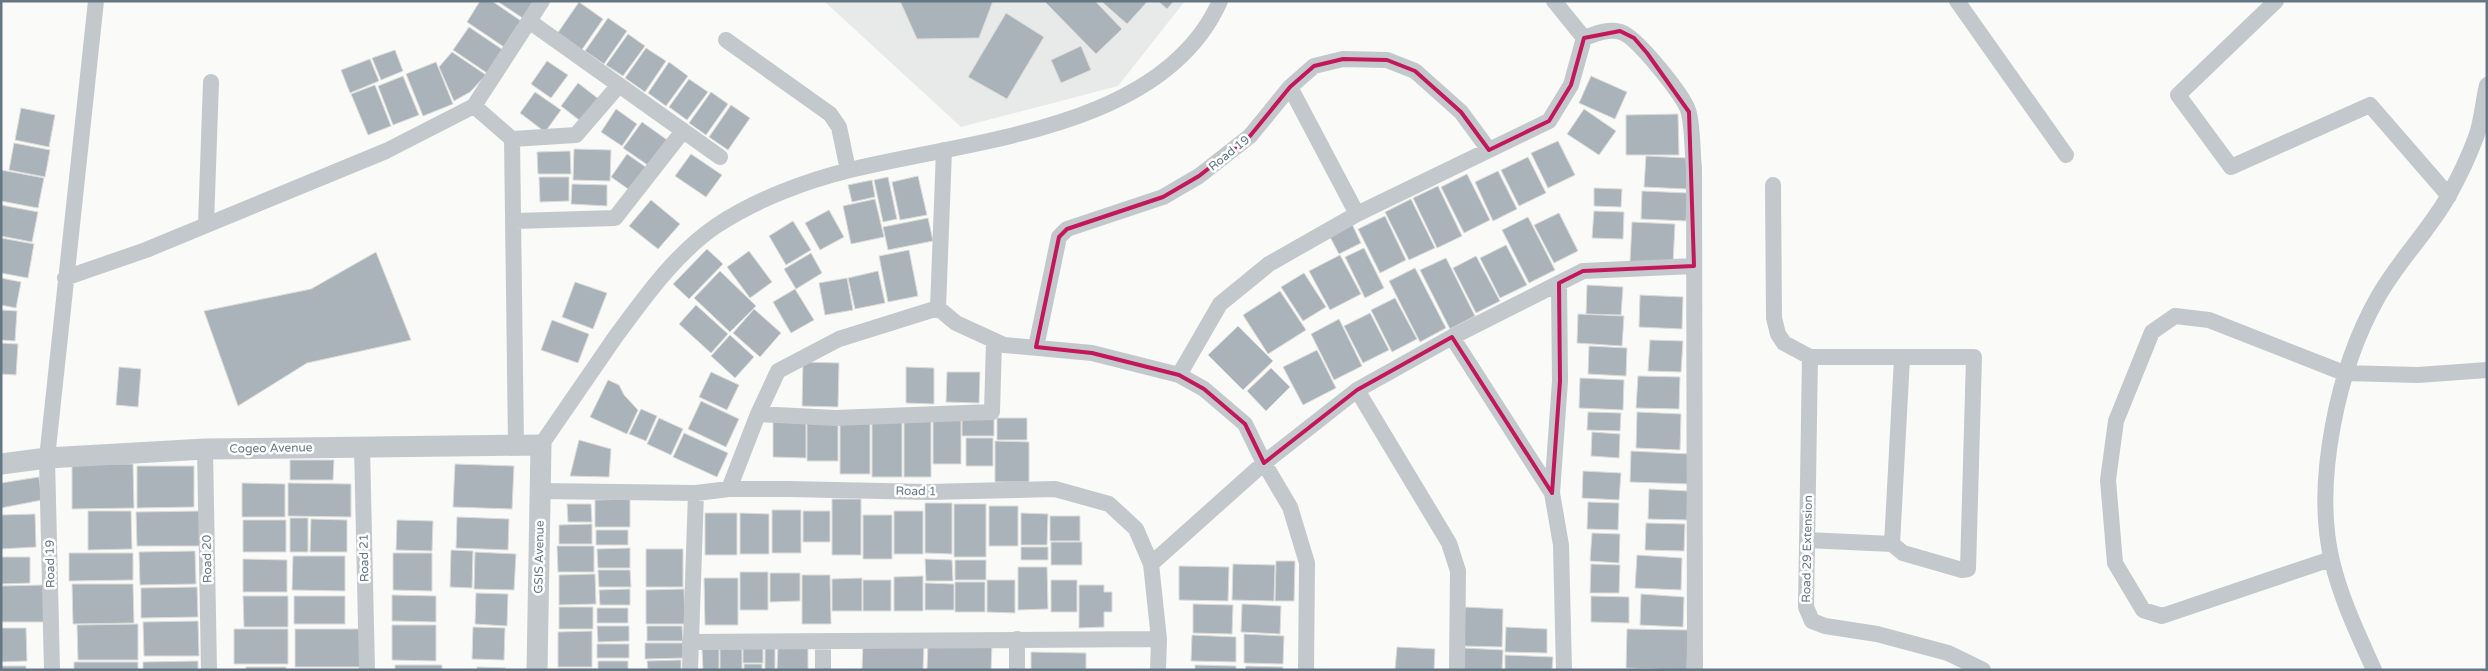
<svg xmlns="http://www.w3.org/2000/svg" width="2488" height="671" viewBox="0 0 2488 671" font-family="'Varela Round',sans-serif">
  <rect width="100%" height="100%" fill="#fafaf8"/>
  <path fill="#e8e9e9" d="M824 1H1185L1118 86 961 127Z"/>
  <path fill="#aab3b9" stroke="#dcdcda" d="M480 1H492L524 23 507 49 467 22Z
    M497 1H536L524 19Z
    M900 1H993L979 38 917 39Z
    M1044 1H1095L1122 29 1096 54Z
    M1101 1H1148L1127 24Z
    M1158 1H1174L1167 9Z
    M579 2 603 19 581 51 557 34Z
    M1006 13 1044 37 1007 99 968 77Z
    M608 18 627 31 604 64 585 51Z
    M469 27 503 50 487 73 453 50Z
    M628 34 645 46 623 76 606 65Z
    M1081 46 1091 70 1061 83 1051 60Z
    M646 48 666 61 645 92 625 78Z
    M395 50 403 71 381 80 372 58Z
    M452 52 486 75 470 92 454 101 439 67Z
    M370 59 379 81 350 93 341 70Z
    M547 61 568 75 551 98 531 84Z
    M436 62 453 104 423 116 406 74Z
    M669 62 688 76 666 106 648 93Z
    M403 76 419 115 393 125 378 86Z
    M1591 76 1627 92 1615 119 1579 103Z
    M689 79 708 92 687 120 669 107Z
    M578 83 600 100 583 123 561 106Z
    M375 85 391 126 368 135 351 94Z
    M535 92 561 110 545 132 520 113Z
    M711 92 728 104 706 135 689 123Z
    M731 105 750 118 728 150 709 137Z
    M21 108 55 115 49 147 15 140Z
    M616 109 637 124 622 146 601 132Z
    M1584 109 1616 131 1599 155 1567 134Z
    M1678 114 1679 155H1626V115Z
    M642 122 670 142 652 168 623 148Z
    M1558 141 1575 175 1548 188 1531 153Z
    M14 143 50 150 45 177 9 170Z
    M574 149 611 150 610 181 573 180Z
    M570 151 571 174H538L537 152Z
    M627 154 647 168 631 191 611 177Z
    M691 154 722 175 706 197 675 176Z
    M1646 156 1688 158 1687 189 1644 187Z
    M1528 157 1546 193 1519 206 1501 170Z
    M1 170 44 178 38 208 1 201Z
    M1498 171 1517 209 1493 221 1475 182Z
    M1467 174 1490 220 1464 233 1441 187Z
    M918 176 927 215 900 220 892 182Z
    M539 177H569V201L540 202Z
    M888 177 897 219 883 222 874 180Z
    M872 180 875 197 852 202 848 185Z
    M572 184 607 185V206L571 204Z
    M1438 186 1462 236 1437 248 1413 198Z
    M1594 188 1622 189 1621 207 1594 206Z
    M1642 191 1688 193 1686 221 1641 219Z
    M875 199 884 237 851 244 843 206Z
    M1411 199 1435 248 1409 260 1385 212Z
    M651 200 680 224 658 249 629 226Z
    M1 205 38 212 32 242 1 236Z
    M829 210 844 237 820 250 805 223Z
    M1594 211 1624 212 1623 239 1592 238Z
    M1559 213 1578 251 1554 263 1534 225Z
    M1385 216 1406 260 1380 273 1358 229Z
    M1528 217 1555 270 1529 283 1502 230Z
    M928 218 933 241 888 250 883 227Z
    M793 221 811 250 786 265 769 236Z
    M1632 222 1675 224 1673 264 1630 262Z
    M1352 224 1361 243 1339 254 1329 235Z
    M1 238 34 244 28 278 1 273Z
    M1506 245 1527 285 1500 298 1480 258Z
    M1364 248 1384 288 1365 298 1345 257Z
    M707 249 723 264 689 299 673 284Z
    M909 250 918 296 888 302 879 256Z
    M749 251 772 282 750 298 727 267Z
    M376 252 411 340 307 363 238 406 204 311 311 289Z
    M811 253 822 273 796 289 784 269Z
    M1340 255 1361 294 1330 310 1309 271Z
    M1476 256 1500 301 1476 313 1453 268Z
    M1446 258 1475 316 1450 329 1420 270Z
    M1415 268 1446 328 1420 342 1389 281Z
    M720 271 756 306 730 332 694 298Z
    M878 271 885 303 855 309 848 278Z
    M1304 273 1326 307 1303 321 1281 287Z
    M1 278 21 282 16 308 1 305Z
    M847 278 853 310 825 315 819 283Z
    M575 282 607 293 593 329 562 317Z
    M1587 285 1623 287 1621 315 1586 314Z
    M795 289 814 320 791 333 773 302Z
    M1280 291 1306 330 1268 354 1243 315Z
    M1640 295 1683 297 1682 329 1639 327Z
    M1395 298 1417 339 1392 352 1371 310Z
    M696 305 728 334 711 353 679 324Z
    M754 309 781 333 760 357 733 333Z
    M1 310 17 311 15 341 1 340Z
    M1370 313 1389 350 1363 363 1344 326Z
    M1578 314 1624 316 1622 346 1577 343Z
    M1339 319 1362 366 1334 380 1311 334Z
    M552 320 589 334 578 363 541 350Z
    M1238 326 1273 361 1243 390 1208 355Z
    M730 335 754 357 735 378 711 356Z
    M1650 340 1683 341 1681 372 1648 371Z
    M1 343 18 344 16 375 1 374Z
    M1589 346 1627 348 1626 376 1588 374Z
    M1317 350 1336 388 1303 405 1283 367Z
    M803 362 839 363 838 407 802 406Z
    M119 367 141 369 138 407 116 405Z
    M906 367 934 368V404L906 403Z
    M1271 368 1290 387 1266 411 1247 391Z
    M711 372 739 385 727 410 699 397Z
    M947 372H980L979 403 946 402Z
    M1638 376 1680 377 1679 409 1636 408Z
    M1580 378 1624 380 1623 410 1579 408Z
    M608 380 619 385 624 395 638 410 627 434 590 417Z
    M701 401 739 419 726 447 688 429Z
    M641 409 657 416 646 441 629 434Z
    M1588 412 1621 413 1620 431 1587 430Z
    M1637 412 1681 414 1680 450 1636 448Z
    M962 416H994V436H962Z
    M659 418 683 429 671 455 647 444Z
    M807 418H838V461H807Z
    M933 418H961V464H933Z
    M997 418H1027V440H997Z
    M872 419H902V477H872Z
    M904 420H931V477H904Z
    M773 421H806V458L773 457Z
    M840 422H870V474H840Z
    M1592 432 1620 434 1619 458 1591 456Z
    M684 433 728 453 717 477 673 457Z
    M966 438H993V466H966Z
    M579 440 611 449 609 477 570 476Z
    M995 441 1029 442V482H995Z
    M1631 451 1690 454 1689 484 1630 482Z
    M290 460H334L333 480H290Z
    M72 464H133L134 508 72 509Z
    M455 464 514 466 512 509 453 507Z
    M137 466H194V507L137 508Z
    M1583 471 1621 473 1619 500 1582 498Z
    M39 477 42 500 1 508V483Z
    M242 483 285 484V517H242Z
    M288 483 351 484V517L288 516Z
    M1649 489 1688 491 1687 520 1648 519Z
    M630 499V527H595V500Z
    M832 499H861V555H832Z
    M1588 502 1619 503 1618 530 1587 529Z
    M925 503H952V554L925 553Z
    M567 504H591L592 522H568Z
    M954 504H986V557H954Z
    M989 506H1018V546H989Z
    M772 510H801V553H772Z
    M88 511H131L132 549 88 550Z
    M200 511V546H137L136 512Z
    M803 511H830V542H803Z
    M894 511H923V554H894Z
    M705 513H737V555H705Z
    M740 513 769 514V554H740Z
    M1021 513 1048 514 1047 545H1021Z
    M35 514 36 547 1 549V515Z
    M863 515H892V559H863Z
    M1050 516H1080V541H1050Z
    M457 517 509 519 508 550 456 548Z
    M290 518H308V552H290Z
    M311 519 347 520V552H310Z
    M243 520H286V552H243Z
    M397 520 433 521 432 551 396 550Z
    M1646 523 1685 524 1684 551 1645 550Z
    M592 524V544H559V525Z
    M596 530H628V545H596Z
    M1592 533 1620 534 1619 563 1590 561Z
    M1051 542H1082V565H1051Z
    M557 546H594V572H558Z
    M1021 547H1048V560H1021Z
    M630 548V568H598L597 549Z
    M646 549H683V587H646Z
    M451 550 473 551 472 588 450 587Z
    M195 551 196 584 140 585 139 552Z
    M475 552 516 554 514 590 474 589Z
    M69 553H133V580L69 581Z
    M393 553H432V591L393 590Z
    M1637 555 1682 558 1681 590 1635 588Z
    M293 556H345V591L292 590Z
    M1 557H30V583L1 584Z
    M243 559 287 560V592H243Z
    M925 559 952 560 953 581H926Z
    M955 560H986V580H955Z
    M1276 561H1295L1294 601H1275Z
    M1233 564 1275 565 1274 601 1232 600Z
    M1591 564 1620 565 1619 593H1590Z
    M1179 566 1229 567 1228 601 1179 600Z
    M1018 567H1047L1048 609 1018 610Z
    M598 570H630L631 587H599Z
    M740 572H768V610H740Z
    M770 573H800V601L770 602Z
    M595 574 596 604 559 605V575Z
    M802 575H830L831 624H802Z
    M923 576V611H894V577Z
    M704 578H738V625H705Z
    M862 578V611H832V579Z
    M863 580H891V611H863Z
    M987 580H1015V613L987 612Z
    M1051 580H1077V612H1051Z
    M955 582H985V612H955Z
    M925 583 954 584V610H925Z
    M72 584H133L134 623 73 624Z
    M44 585 45 622H1V586Z
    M1079 585H1104V592H1112V612H1104V627L1079 628Z
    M197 587 198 617 141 618V588Z
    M630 589V605H600L599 590Z
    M684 589 685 624H646V590Z
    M476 593 508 594 507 626 475 624Z
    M1641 594 1684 597 1683 627 1640 625Z
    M392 595 436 596V622L392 621Z
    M243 596H288V627H244Z
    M294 596H345V624H294Z
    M1591 596 1629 597V623L1591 622Z
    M1193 604 1233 605 1232 634 1193 633Z
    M1242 604 1281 606 1280 634 1241 632Z
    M559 607H593V629H559Z
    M1465 607 1503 609 1502 647 1463 646Z
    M597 608H628V623H597Z
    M198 621 199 656H144L143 622Z
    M138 624V660H78L77 625Z
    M392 625H436V661L392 660Z
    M597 626H629V641L598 642Z
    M647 626H682L683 641H647Z
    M473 627 505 628 504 660 472 659Z
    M1506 627 1547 629V653L1505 652Z
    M1 628H26L27 661 1 662Z
    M234 629H288V664H234Z
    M295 629H361V667H295Z
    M1627 629 1688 630 1687 670 1626 668Z
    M592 631V667H558V632Z
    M1244 634 1284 636 1283 664 1244 663Z
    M1192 635 1236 637V662L1191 661Z
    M928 642 992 645 991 670H927Z
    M645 643H683V658L645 659Z
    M863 643 924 645 923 670H862Z
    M597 644H629V658H597Z
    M743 644H763V663H743Z
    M778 646 808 647V670H777Z
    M765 647H775V670H765Z
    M1397 647 1435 649 1434 670H1395Z
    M1463 648 1503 650 1502 670H1463Z
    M702 649H719V670H703Z
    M720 649H742V670H720Z
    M1031 652 1086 653V670H1031Z
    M1505 655 1553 657 1552 670H1505Z
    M681 660V670H648L647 661Z
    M198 661V670H143V662Z
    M598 661H628V670H598Z
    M74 662H138V670H74Z
    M744 664H762V670H744Z
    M395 665H442V670H395Z
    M1195 665 1236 666V670H1195Z
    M1 666H26V670H1Z
    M1246 666 1283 667V670H1245Z
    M246 667H286V670H246Z
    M477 667 506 668 505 670H477Z
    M558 669H595V670H558Z"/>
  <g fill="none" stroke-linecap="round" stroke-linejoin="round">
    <path stroke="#c3c8cc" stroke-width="16" d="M1554 1 1584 38C1595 34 1609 28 1621 32 1637 37 1682 94 1688 110 1693 125 1692 152 1694 168L1695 670
      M1957 1 2066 155
      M2276 1 2178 95 2231 167 2370 105 2449 196
      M529 21 720 157
      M726 40 830 114 839 127 848 170
      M1290 87 1357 214
      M474 106 512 139 516 445
      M512 139 576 135 619 85
      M944 150 938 308 956 323 1004 345 1092 353 1179 375 1204 389 1245 424 1264 463 1290 507 1307 563 1306 670
      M1773 185 1774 318 1778 334 1784 343 1810 357H1974L1968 569 1962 570 1903 553 1892 544 1807 540
      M515 221 615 218 683 131
      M206 224 211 82
      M65 278 146 250 386 151 474 106 542 1
      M1559 283 1560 381 1552 493 1561 545 1564 670
      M1452 337 1552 493
      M1036 347 1059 237 1067 229 1163 197 1199 176 1250 136 1290 87 1314 66 1343 59 1387 60 1415 71 1461 112 1489 150
      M1810 357 1806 607 1812 621 1825 626 1877 634 1948 653 1983 670
      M1179 375 1220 304 1269 264 1357 214 1549 121 1571 85 1584 38
      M1357 390 1449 543 1458 571 1457 670
      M758 414 778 371 839 339 938 308
      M541 445C566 409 591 372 616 336 645 297 675 254 716 226 755 200 805 181 850 170 970 140 1163 130 1220 1
      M362 446 367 670
      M205 449 209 670
      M729 489 758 414 835 418 992 412 994 341
      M540 491 696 493 729 489H788L928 492 1055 489 1109 504 1136 529 1151 564 1159 639 1158 670
      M1892 544 1902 358
      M2331 559 2162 616 2143 610 2115 563 2108 480 2116 421 2152 332 2175 316 2209 320 2344 373 2418 375 2487 370
      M1151 564 1264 463 1357 390 1452 337 1583 271 1694 266
      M1017 639V670
      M690 642 1159 639
      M52 670 47 458 96 1
      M690 670 696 493
      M823 670V643
      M2374 670C2358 634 2341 599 2332 561 2313 482 2338 367 2378 297 2398 261 2429 231 2449 195 2459 177 2469 156 2476 137 2482 121 2483 101 2487 85"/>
    <path stroke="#c3c8cc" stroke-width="21" d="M1 464 47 458 205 449 541 445 537 670"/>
  </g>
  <path fill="none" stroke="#c2185b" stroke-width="4" stroke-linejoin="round" d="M1620 31 1634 38 1647 53 1689 112 1694 266 1583 271 1559 283 1560 381 1552 493 1452 337 1357 390 1264 463 1245 424 1204 389 1179 375 1092 353 1036 347 1059 237 1067 229 1163 197 1199 176 1250 136 1290 87 1314 66 1343 59 1387 60 1415 71 1461 112 1489 150 1549 121 1571 85 1584 38Z"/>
  <g text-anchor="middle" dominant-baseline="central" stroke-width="5" stroke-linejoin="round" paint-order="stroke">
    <g font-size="12" fill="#657783" stroke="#fff">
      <text transform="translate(1229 153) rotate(-39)">Road 19</text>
      <text transform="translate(271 448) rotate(-1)">Cogeo Avenue</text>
      <text transform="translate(916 491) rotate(1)">Road 1</text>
      <text transform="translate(1807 549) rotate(-89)">Road 29 Extension</text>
      <text transform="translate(539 557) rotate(-89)">GSIS Avenue</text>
      <text transform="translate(364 558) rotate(-91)">Road 21</text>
      <text transform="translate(207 559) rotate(-91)">Road 20</text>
      <text transform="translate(50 564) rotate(-91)">Road 19</text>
    </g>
  </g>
  <rect width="2488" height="671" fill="none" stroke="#657783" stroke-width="5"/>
</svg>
